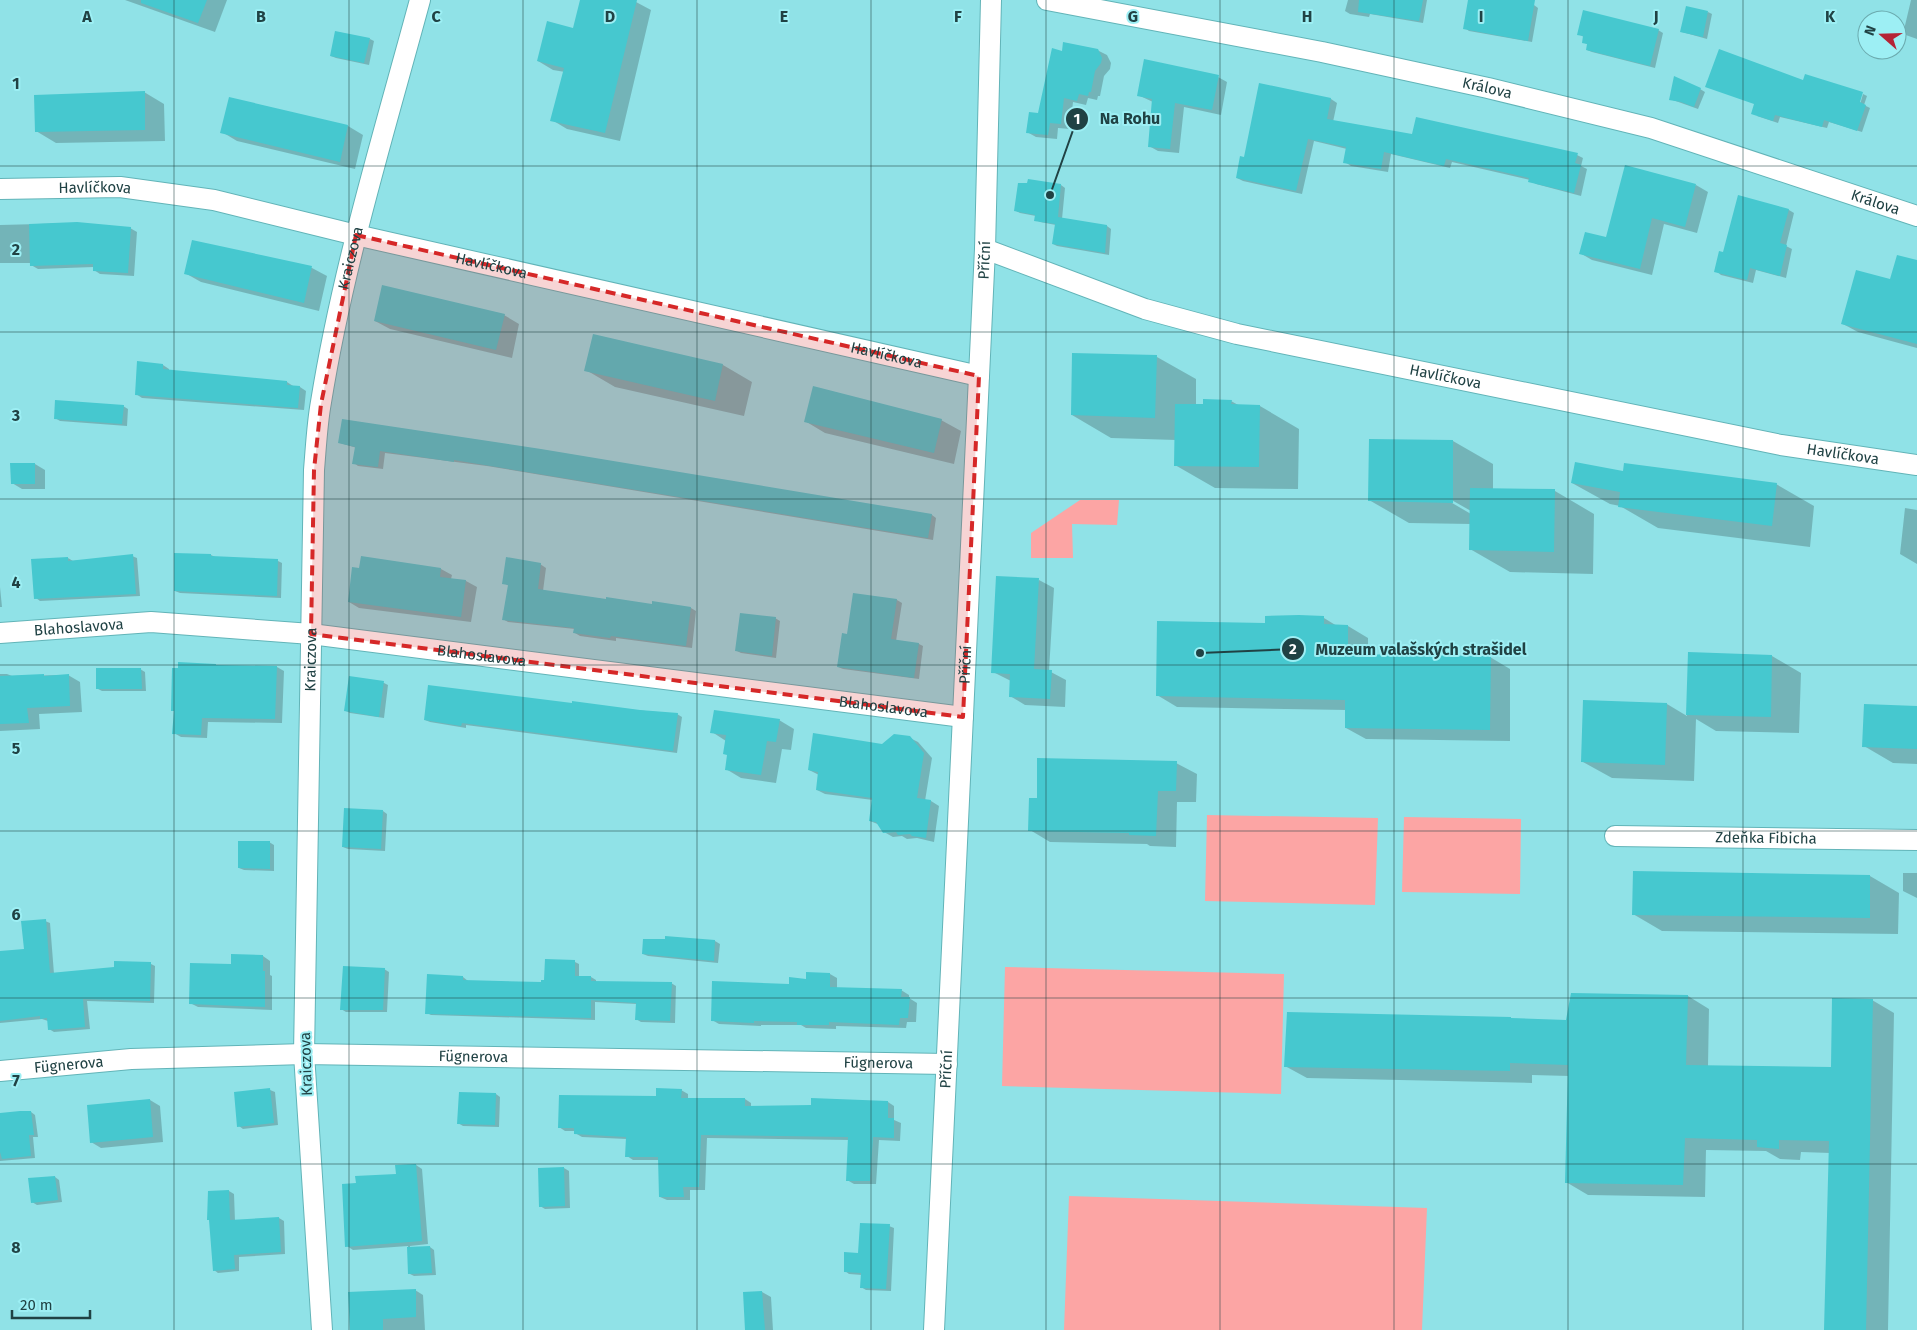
<svg xmlns="http://www.w3.org/2000/svg" width="1917" height="1330" viewBox="0 0 1917 1330" font-family="'Fira Sans',sans-serif">
  <rect width="100%" height="100%" fill="#90e2e7"/>
  <path fill="#fca5a4" d="M1080 500H1119L1117 525 1072 524 1073 558H1031V533Z
    M1207 815 1378 818 1375 905 1205 901Z
    M1404 817 1521 819 1520 894 1402 892Z
    M1005 967 1284 974 1281 1094 1002 1086Z
    M1069 1196 1427 1208 1422 1330H1064Z"/>
  <path fill="#0003" fill-rule="evenodd" d="M125 0H227L215 32Z
    M581 0H630L636 2 651 10 620 141 567 129 552 120 565 72 553 70 538 61 574 29Z
    M1348 0H1427L1423 23 1370 14 1369 17 1350 14 1345 11Z
    M1469 0H1501L1534 5 1538 8 1532 42 1469 31 1465 28Z
    M1911 0H1917V39L1903 34Z
    M1708 12 1712 14 1707 39 1682 32Z
    M1658 30 1663 33 1655 68 1592 52 1587 50 1589 45 1583 42 1584 37 1578 34Z
    M370 39 374 41 369 65 336 58 331 56Z
    M1097 50 1107 55 1111 63 1110 69 1104 76 1100 96H1098L1097 100 1088 98 1086 105 1073 102 1070 129 1058 128 1057 139 1036 137 1027 132 1039 114 1064 53Z
    M1218 77 1227 82 1221 115 1184 107 1179 153 1158 151 1149 146 1153 102 1138 95Z
    M1260 84 1331 99 1337 103 1333 122 1413 135 1577 155 1583 158 1581 166 1587 169 1581 196 1536 184 1530 180 1452 162 1450 168 1391 154 1388 172 1351 166 1345 162 1347 149 1314 141 1302 194 1243 181 1237 178 1245 158Z
    M1700 89 1705 92 1698 109 1670 99Z
    M144 92 164 104 165 141 56 143 36 131Z
    M1863 94 1867 96 1864 105 1870 108 1862 132 1829 122 1827 128 1780 117 1778 123 1757 116 1756 104 1859 108Z
    M230 98 348 126 363 135 355 169 237 141 222 132Z
    M1061 185 1065 188 1062 219 1107 226 1111 229 1109 255 1057 246 1053 244 1056 225 1040 222 1036 220V216L1020 213 1016 211Z
    M1696 185 1708 192 1697 233 1664 224 1652 275 1592 260 1580 253Z
    M1739 197 1789 210 1794 213 1786 246 1792 249 1786 278 1756 270 1753 283 1721 275 1716 271 1724 254Z
    M77 223 130 228 137 232 134 276 100 274 94 270V267L38 269 31 265V263H0V225Z
    M193 241 312 268 327 276 319 311 201 282 185 273Z
    M1917 261V348L1858 332 1843 324 1891 280Z
    M504 315 519 324 512 358 390 329 375 321Z
    M594 335 723 365 752 382 744 416 615 387 586 370Z
    M1157 357 1196 379V405L1231 401 1240 406H1260L1299 429 1298 489 1215 488 1175 465 1176 440 1111 438 1072 415Z
    M163 365 169 369V371L287 382 293 386 300 387 306 391 304 410 142 398 136 394Z
    M123 406 128 409 127 426 60 421 55 418Z
    M941 420 961 431 954 464 825 433 805 421Z
    M1370 440 1453 441 1493 464V489L1555 491 1594 514 1593 574 1510 572 1470 549 1471 524 1409 523 1369 500ZM1448 498 1471 511V514L1447 500Z
    M340 443 932 515 936 518 933 540 487 466 385 453 383 469 358 466 354 463 357 448Z
    M35 464 45 470V489H22L12 483Z
    M1624 472 1776 484 1814 506 1810 547 1658 528 1620 506 1610 504 1572 483Z
    M1905 508 1917 510V564L1900 554Z
    M176 554 211 555 215 557 278 561 282 563 281 598 180 593 175 591Z
    M132 556 137 558 140 596 40 601 36 598 68 558 73 561Z
    M362 558 441 569 452 575 451 579 466 581 477 587 471 622 359 608 349 602 360 570Z
    M540 564 546 568 543 591 653 606 691 608 696 611 692 648 616 638V641L580 636 575 633V629L508 622 503 619 509 586 504 583Z
    M1039 580 1054 588 1049 671 1066 680 1065 707 1025 705 1010 696 1011 681 993 672Z
    M0 587 2 607H0Z
    M854 594 897 600 902 603 896 641 919 644 923 646 919 679 843 669 838 667 848 635Z
    M775 618 780 621 776 658 741 653 737 651Z
    M1324 618 1337 626H1348L1368 638V656L1490 657 1510 669V741L1366 739 1346 728V710L1177 707 1157 695 1267 625Z
    M1689 654 1772 656 1801 673 1799 733 1716 731 1696 719 1694 781 1612 778 1583 762 1667 704 1687 716Z
    M216 665 219 666 277 667 284 671 282 723 208 722 207 738 181 737 174 733Z
    M140 669 145 672 146 691H102L98 689Z
    M0 674H7L12 676 68 675 80 682 82 712 39 714 40 729 0 731Z
    M350 678 384 683 388 685 384 718 350 713 346 711Z
    M573 704 677 714 682 717 677 753 466 725V728L430 722 425 720Z
    M1917 707V764L1893 763 1864 746Z
    M779 720 794 729 791 750 782 749 776 783 741 778 726 769 728 756 726 741 712 732Z
    M910 738 918 742 932 758 925 801H931L939 806 934 842 917 838 907 839 902 836 893 837 884 832 880 825 870 821 873 800 825 794 817 790 819 775 809 770Z
    M1176 763 1197 774 1196 802H1177L1176 847 1150 846 1147 844 1050 842 1030 830 1038 799Z
    M383 811 387 814 385 851 348 849 343 847Z
    M269 842 274 845V871L244 870 239 868Z
    M1903 873H1917V898L1903 891Z
    M1870 876 1899 893 1898 934 1662 931 1633 914Z
    M45 921 50 923 54 974 151 964 155 966 154 1003 87 1001 90 1029 54 1032 49 1029 48 1021 42 1019 0 1023V953L25 950Z
    M666 938 715 941 720 944 718 963 648 956 643 954 666 940Z
    M263 956 270 961V975L272 976V1010L198 1007 190 1003 233 965Z
    M575 962 579 964V977H591L596 980V982L671 983 676 986 675 1023 641 1022 636 1019 637 1004 595 1002V1020L431 1015 427 1013 428 975 463 977 468 981 542 983Z
    M384 969 389 972 387 1012H346L341 1009Z
    M830 974 837 978V988L901 990 909 995V998L917 1003 916 1022H907L906 1028 836 1026V1029L806 1028 801 1025H761V1026L719 1024 712 1020 790 985Z
    M1688 996 1709 1009 1708 1066 1832 1068 1872 1000 1894 1013 1888 1330H1826L1830 1153 1801 1152 1800 1160 1780 1159 1766 1151 1706 1150 1705 1197 1588 1195 1566 1182 1569 1076 1532 1075V1083L1307 1078 1285 1066 1511 1018 1514 1020 1567 1021Z
    M270 1090 275 1092 278 1125 243 1129 239 1126Z
    M681 1090 688 1094V1099H745L751 1103V1107L812 1106 888 1102 894 1106V1120L901 1123 900 1141 879 1140 876 1184H854L847 1180 849 1140 707 1138 705 1190H690V1200H667L660 1197V1160H633L627 1156V1139L582 1137 575 1133V1131H565L559 1127Z
    M496 1094 500 1097 499 1127 463 1126 458 1123Z
    M150 1100 160 1106 163 1142 101 1148 91 1142Z
    M31 1112 35 1115 38 1137H33L35 1158 0 1161V1115Z
    M416 1165 422 1169 428 1244 410 1246V1248L430 1247 434 1250 436 1275 414 1276 410 1274 408 1246 353 1250 347 1246 357 1184 397 1175Z
    M564 1168 569 1171 570 1208 545 1209 540 1206Z
    M55 1177 59 1180 62 1202 37 1205 32 1202Z
    M229 1191 234 1194 235 1221 279 1218 284 1221 285 1254 239 1257V1271L218 1273 214 1270 209 1192Z
    M889 1226 894 1228 891 1291 866 1290 861 1287 862 1275 849 1274 845 1271 859 1254Z
    M415 1290 423 1295 425 1330H351Z
    M762 1292 771 1297 773 1330H746Z"/>
  <path fill="#46c8cf" d="M141 0H207L198 23 141 3Z
    M580 0H637L605 133 550 121 564 68 537 61 547 21 573 28Z
    M1359 0H1423L1419 21 1358 12Z
    M1468 0H1535L1528 41 1463 29Z
    M1686 6 1708 11 1703 37 1680 32Z
    M1583 10 1659 29 1650 66 1586 50 1587 44 1582 43 1583 36 1577 35Z
    M335 31 370 38 364 63 330 56Z
    M1063 42 1098 49 1102 58 1101 63 1095 71 1091 92H1089L1088 96 1079 94 1077 101 1064 98 1061 124 1050 123 1048 135 1026 133 1029 112 1038 113 1052 48 1062 51Z
    M1719 49 1803 80 1805 74 1863 92 1860 102 1866 105 1857 131 1824 120 1822 127 1775 115 1773 121 1751 114 1754 104 1705 87Z
    M1144 59 1219 75 1212 110 1175 103 1170 149 1148 147 1152 99 1137 96Z
    M1674 76 1701 88 1694 107 1681 102 1669 100Z
    M1259 83 1331 98 1327 119 1412 134 1416 117 1578 153 1575 163 1581 165 1574 193 1528 182 1529 178 1446 159 1444 166 1384 152 1381 169 1343 163 1346 147 1308 139 1296 191 1236 178 1240 156 1244 157Z
    M145 91V130L35 132 34 95Z
    M229 97 348 125 340 162 220 133Z
    M1625 165 1696 184 1685 227 1652 218 1640 269 1579 254 1585 232 1606 237Z
    M1028 179 1061 184 1058 217 1107 225 1105 253 1052 244 1055 224 1034 221 1035 215 1014 211 1018 183H1027Z
    M1738 195 1789 209 1780 243 1787 245 1780 276 1750 268 1747 280 1714 272 1719 251 1723 252Z
    M77 222 131 227 128 273 93 271V264L30 266 29 224Z
    M192 240 312 266 304 303 184 274Z
    M1897 255 1917 260V344L1841 324 1856 270 1890 279Z
    M382 285 505 314 496 350 374 321Z
    M593 334 723 364 715 401 584 371Z
    M1072 353 1157 355 1155 418 1071 415Z
    M137 361 163 364V369L287 381V385L300 386 298 408 135 395Z
    M813 386 942 419 934 453 804 422Z
    M1203 399 1232 400 1231 404 1260 405 1259 467 1174 466 1175 404H1203Z
    M55 400 124 405 122 424 54 419Z
    M342 419 541 449 932 514 928 538 454 460V462L380 451 378 467 352 464 355 447 338 443Z
    M1369 439 1453 440V503L1368 501Z
    M1575 462 1623 471 1624 463 1777 483 1772 526 1618 507 1620 492 1571 483Z
    M10 463H35V484H11Z
    M1470 488 1555 489 1554 552 1469 550Z
    M174 553 211 554V556L278 559 277 596 174 591Z
    M133 554 136 594 34 599 31 559 68 557V561Z
    M361 556 441 568 440 577 466 580 461 617 348 602 352 567 359 568Z
    M506 557 541 563 538 589 606 599V597L652 604V601L691 607 686 646 611 636 610 638 573 633 574 628 502 620 508 585 502 584Z
    M996 576 1039 578 1034 669 1052 670 1050 699 1009 697 1010 674 991 673Z
    M853 593 897 599 891 639 919 643 914 678 837 667 842 633 847 634Z
    M740 613 776 617 772 656 735 651Z
    M1299 615 1324 616V624L1348 625V654L1491 656 1490 730 1345 728V700L1156 696 1157 621 1265 623V616Z
    M1688 652 1772 655 1771 717 1686 715Z
    M178 662 216 664V665L277 666 275 719 202 718 201 735 172 734 174 711H171L172 668H178Z
    M96 668H141L142 689H96Z
    M44 674V676L69 674 70 706 27 708 29 723 0 724V676Z
    M349 676 384 681 379 717 344 711Z
    M428 685 572 703V701L640 710 678 713 673 751 462 723 461 726 424 720Z
    M1583 700 1667 703 1665 765 1581 762Z
    M1864 704 1917 706V749L1862 747Z
    M714 710 780 719 776 742 767 741 761 775 725 770 727 755 723 754 726 735 710 733Z
    M813 733 882 744 894 734 910 736 924 753 917 798 931 800 926 838 912 836 910 834 898 835 896 832 883 833 876 822 869 821 872 798 816 790 818 772 808 770Z
    M1037 758 1177 761 1176 791H1158L1156 836 1129 835V833L1028 831 1029 798H1037Z
    M344 808 383 810 381 849 342 847Z
    M238 841H270V869L238 868Z
    M1633 871 1870 875V918L1632 915Z
    M46 919 50 973 114 967V961L151 962 150 1001 83 999 85 1027 48 1030 47 1018 40 1019V1016L0 1021V951L24 949 21 921Z
    M665 936 715 940 714 961 642 954 643 939H665Z
    M231 954 263 955V971H265V1007L189 1004 190 963 231 964Z
    M545 959 575 960V976H591V981L672 982 670 1021 635 1020 636 1003 591 1000V1018L425 1014 427 974 463 976V980L541 982V980H544Z
    M343 966 385 968 383 1010H340Z
    M806 972 830 973V987L902 989 901 997H910L908 1018H900L899 1025 829 1022V1025H797V1022L754 1021V1023L711 1021 712 981 789 984V977L806 979Z
    M1571 993 1688 995 1686 1065 1831 1067 1832 998 1873 999 1866 1330H1824L1829 1141 1779 1140V1149L1757 1147V1140L1685 1138 1683 1185 1565 1183 1568 1065 1510 1063V1071L1284 1067 1287 1012 1511 1017V1018L1566 1020Z
    M270 1088 274 1123 237 1127 234 1092Z
    M656 1088 682 1089 681 1098H745V1106L811 1105V1098L888 1101V1118H894V1138L873 1137 870 1181H846L848 1137 701 1135 699 1187H683L684 1197H659L658 1157H625L626 1137 574 1134V1128H558L559 1095 656 1096Z
    M459 1092 496 1093 495 1125 457 1124Z
    M150 1099 153 1137 90 1143 87 1105Z
    M20 1111H31L34 1135H29L31 1156 2 1159 0 1152V1113Z
    M416 1164 422 1241 345 1247 342 1184 356 1183 355 1176 396 1174 395 1165Z
    M564 1167 565 1206 539 1207 538 1168Z
    M55 1176 58 1200 31 1203 28 1178Z
    M229 1190 230 1220 279 1217 281 1252 234 1255 235 1269 213 1271 209 1220H207L208 1191Z
    M860 1223 890 1224 886 1289 860 1288 861 1273 844 1272V1252L858 1253Z
    M430 1246 432 1273 408 1274 407 1247Z
    M416 1289V1317L383 1319V1330H350L348 1292Z
    M762 1291 765 1330H745L743 1292Z"/>
  <g fill="none" stroke-linecap="round" stroke-linejoin="round">
    <g stroke="#62b4b8" stroke-width="22">
      <g id="minor">
        <path id="s1" d="M1047 0 1322 52 1488 88 1651 128 1917 216"/>
        <path id="s2" d="M0 189 120 187 214 200 356 235 979 376"/>
        <path id="s3" d="M985 249 1145 309 1237 334 1781 445 1917 465"/>
        <path id="s4" d="M0 633 151 622 311 634 963 717"/>
        <path id="s5" d="M1615 836 1917 840"/>
        <path id="s6" d="M0 1071 131 1059 304 1054 947 1064"/>
        <path id="s7" d="M322 1330 304 1054 314 470C316 447 317 424 321 402 343 266 384 133 420 0"/>
        <path id="s8" d="M934 1330 985 249 991 0"/>
      </g>
    </g>
    <use href="#minor" stroke="#fff" stroke-width="20"/>
  </g>
  <path fill="#d62828" fill-opacity="0.2" stroke="#d62828" stroke-width="4" stroke-dasharray="10 6" stroke-linejoin="round" d="M356 235 979 376 963 717 311 634 314 470 321 404Z"/>
  <path fill="none" stroke="#204244" stroke-width="1" stroke-opacity="0.55" d="M174 0V1330M349 0V1330M523 0V1330M697 0V1330M871 0V1330M1046 0V1330M1220 0V1330M1394 0V1330M1568 0V1330M1743 0V1330M0 166H1917M0 332H1917M0 499H1917M0 665H1917M0 831H1917M0 998H1917M0 1164H1917"/>
  <g text-anchor="middle" dominant-baseline="central" stroke-width="4" stroke-linejoin="round" paint-order="stroke">
    <g font-size="15" fill="#204244" stroke="#9deff4">
      <text stroke="none"><textPath href="#s1" startOffset="449">Králova</textPath></text>
      <text stroke="none"><textPath href="#s2" startOffset="95">Havlíčkova</textPath></text>
      <text stroke="none"><textPath href="#s1" startOffset="854">Králova</textPath></text>
      <text stroke="none"><textPath href="#s7" startOffset="1076">Kraiczova</textPath></text>
      <text stroke="none"><textPath href="#s8" startOffset="1071">Příční</textPath></text>
      <text stroke="none"><textPath href="#s2" startOffset="500">Havlíčkova</textPath></text>
      <text stroke="none"><textPath href="#s2" startOffset="905">Havlíčkova</textPath></text>
      <text stroke="none"><textPath href="#s3" startOffset="479">Havlíčkova</textPath></text>
      <text stroke="none"><textPath href="#s3" startOffset="884">Havlíčkova</textPath></text>
      <text stroke="none"><textPath href="#s4" startOffset="79">Blahoslavova</textPath></text>
      <text stroke="none"><textPath href="#s4" startOffset="484">Blahoslavova</textPath></text>
      <text stroke="none"><textPath href="#s7" startOffset="671">Kraiczova</textPath></text>
      <text stroke="none"><textPath href="#s8" startOffset="666">Příční</textPath></text>
      <text stroke="none"><textPath href="#s4" startOffset="889">Blahoslavova</textPath></text>
      <text stroke="none"><textPath href="#s5" startOffset="151">Zdeňka Fibicha</textPath></text>
      <text stroke="none"><textPath href="#s6" startOffset="474">Fügnerova</textPath></text>
      <text stroke="none"><textPath href="#s6" startOffset="879">Fügnerova</textPath></text>
      <text transform="translate(306 1064) rotate(-92)">Kraiczova</text>
      <text stroke="none"><textPath href="#s6" startOffset="69">Fügnerova</textPath></text>
      <text stroke="none"><textPath href="#s8" startOffset="261">Příční</textPath></text>
    </g>
  </g>
  <g font-size="16" text-anchor="middle" font-weight="bold" fill="#204244" stroke="#9deff4" stroke-width="4" stroke-linejoin="round" paint-order="stroke">
    <text x="87" y="22">A</text>
    <text x="261" y="22">B</text>
    <text x="436" y="22">C</text>
    <text x="610" y="22">D</text>
    <text x="784" y="22">E</text>
    <text x="958" y="22">F</text>
    <text x="1133" y="22">G</text>
    <text x="1307" y="22">H</text>
    <text x="1481" y="22">I</text>
    <text x="1656" y="22">J</text>
    <text x="1830" y="22">K</text>
    <text x="16" y="89">1</text>
    <text x="16" y="255">2</text>
    <text x="16" y="421">3</text>
    <text x="16" y="588">4</text>
    <text x="16" y="754">5</text>
    <text x="16" y="920">6</text>
    <text x="16" y="1086">7</text>
    <text x="16" y="1253">8</text>
  </g>
  <path fill="none" stroke="#204244" stroke-width="2" d="M1050 195L1077 119M1200 653L1293 649"/>
  <g fill="#204244" stroke="#9deff4" stroke-width="2">
    <circle cx="1050" cy="195" r="5"/>
    <circle cx="1200" cy="653" r="5"/>
    <circle cx="1077" cy="119" r="12"/>
    <circle cx="1293" cy="649" r="12"/>
  </g>
  <g font-size="15" text-anchor="middle" font-weight="bold" fill="#fff">
    <text x="1077" y="124">1</text>
    <text x="1293" y="654">2</text>
  </g>
  <g font-size="16" text-anchor="middle" font-weight="bold" fill="#204244" stroke="#9deff4" stroke-width="4" stroke-linejoin="round" paint-order="stroke">
    <text x="1130" y="124">Na Rohu</text>
    <text x="1421" y="655">Muzeum valašských strašidel</text>
  </g>
  <g transform="translate(1882 35) rotate(290)"><circle r="24" fill="#9deff4" stroke="#6baaae"/>
  <path d="M0-4L9 19L0 12L-9 19Z" fill="#b52436"/>
  <text y="-8" font-size="14" font-weight="bold" text-anchor="middle" fill="#204244">N</text>
  </g>
  <path d="M12 1310v8h78v-8" fill="none" stroke="#204244" stroke-width="2.5"/>
  <text x="20" y="1310" font-size="15" fill="#204244" stroke="#9deff4" stroke-width="4" paint-order="stroke">20 m</text>
</svg>
